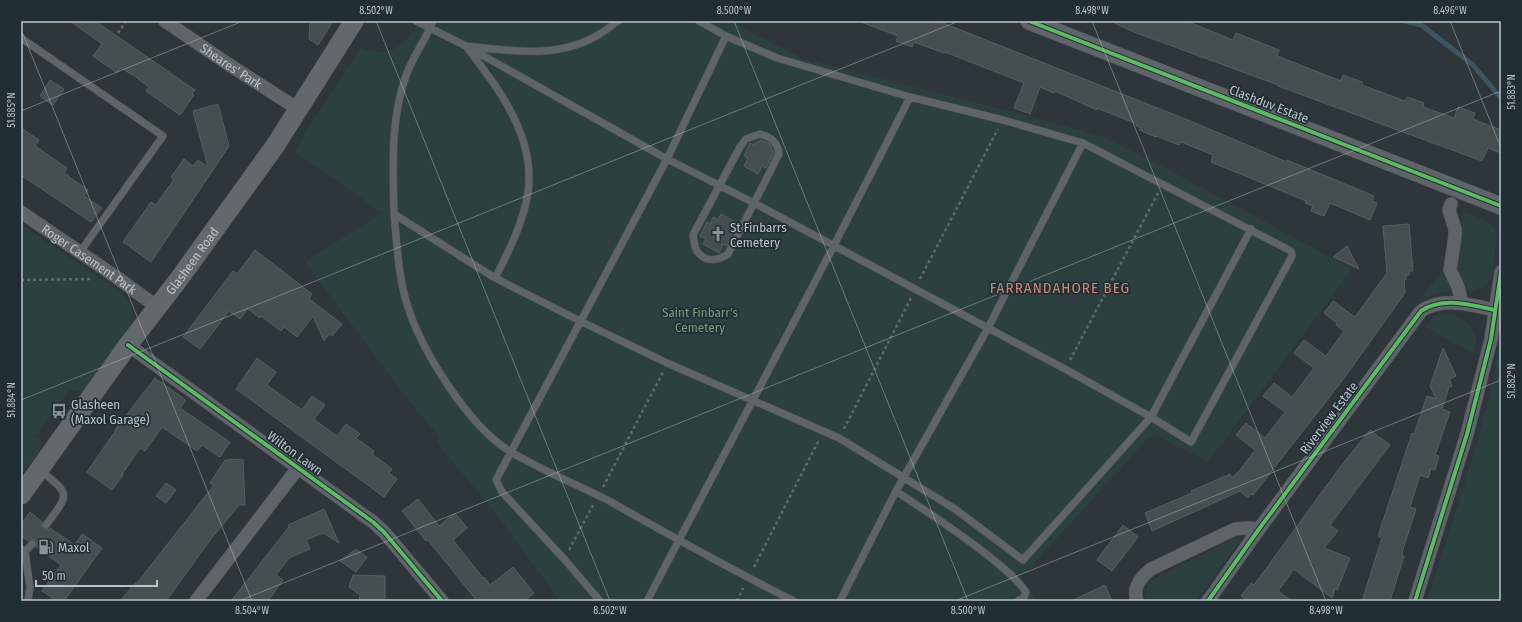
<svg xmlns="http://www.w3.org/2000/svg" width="1522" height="622" viewBox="0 0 1522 622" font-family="'Fira Sans Condensed',sans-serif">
  <rect width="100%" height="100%" fill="#2e363b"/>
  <path fill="#2c413f" d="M419 21H733L756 35 804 59 1029 116 1103 137 1171 171 1352 269 1208 462 1155 435 1148 438 1020 579 1037 601H560L494 511 436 442 439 437 402 392 305 262 382 213 294 151 360 48C389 59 406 47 419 21Z
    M1463 211 1487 221 1494 228 1497 235 1492 276 1482 288 1470 292 1466 290 1456 265 1459 253Z
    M21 224 123 294C132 303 134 313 130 325L85 389 82 392 70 390 35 437 41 443C42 453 28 467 21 474Z
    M1441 272 1447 280 1452 292H1438L1420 299Z
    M1442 314C1457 313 1476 323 1476 341 1476 345 1474 349 1473 353L1426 327 1431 319Z
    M1501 339V601H1427C1454 514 1486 429 1501 339Z
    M1236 537 1240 538V540L1196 601H1147V589L1153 579Z"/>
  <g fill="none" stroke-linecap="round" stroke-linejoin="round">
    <path stroke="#3d5461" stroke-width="5" d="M1405 21 1421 25 1472 64 1501 98"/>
  </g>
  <path fill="#474e52" stroke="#575e62" d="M70 21H95L195 90 192 93 194 95 180 115 146 91 149 87 134 76 121 68 117 73 93 56 102 44Z
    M310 21H333L318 45 309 39Z
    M862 21H938L1193 122 1287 162V160L1333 179 1374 196 1372 201 1377 203 1370 220 1330 203 1324 216 1311 211 1313 206 1305 203 1306 201 1211 162 1213 155 1181 142 1179 145 1156 136V137L1139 130 1141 128 1136 126 1137 124 1097 108V110L1055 91 1054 93 1040 87 1030 114 1014 108 1024 83 945 52 944 53 914 42 912 47 896 41 898 36 861 22Z
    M1110 21H1186L1233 40 1236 33 1279 50 1277 56 1341 81 1343 75 1362 82V85L1405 101 1407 97 1424 103 1423 107 1454 118 1458 107 1475 113 1473 119 1501 130V153L1488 148 1482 161 1278 86V85L1134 32Z
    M50 80 64 89 53 105 40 96Z
    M218 104 229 146 151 262 123 242 151 202 156 205 174 179 171 177 184 159 193 166 198 160 208 167 193 111Z
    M21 128 39 140 35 146 67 168 64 173 88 190 84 196 102 208 91 222 21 175Z
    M761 140 770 144 774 153 766 168 762 166 758 174 744 166 748 158 744 156 750 143 753 145Z
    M721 214 735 222 730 231 733 232 727 246 723 244 719 253 703 244 706 239 700 236 707 222 710 224 713 217 718 220Z
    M1409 224 1413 271H1409V275H1406V279L1404 280 1405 293 1342 381 1253 495 1251 494 1248 498 1240 491 1152 531 1145 513 1192 493 1191 491 1230 474 1232 478 1240 470 1255 450 1236 435 1246 423 1265 438 1285 412 1263 396 1274 383 1292 397 1314 368 1294 353 1304 340 1326 356 1344 331 1336 325 1337 323 1324 313 1333 301 1355 317 1387 273 1383 226Z
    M1347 246 1359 269 1333 257Z
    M255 250 312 294 309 299 342 324 332 336 329 334 324 341 313 316 297 337 284 327 281 331 261 316 260 318 248 309 240 319 229 311 200 349 183 337 233 271 237 274Z
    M1443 348 1456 376 1449 379 1452 386 1449 387 1442 409 1450 412 1435 455 1439 456 1435 470 1431 469 1428 478 1420 475 1410 507 1416 509 1403 549 1402 556H1404L1390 601H1362L1382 538 1378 536 1412 433 1414 434 1427 396 1436 399 1430 386Z
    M257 358 276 372 267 385 302 410 312 396 325 405 314 419 316 421 337 436 346 424 360 434 356 438 374 451 372 454 392 469 389 473 397 479 384 497 236 389Z
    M155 378 186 400 180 408 230 442 220 457 202 445 197 451 162 427 145 451 140 448 122 474 123 475 112 490 87 472 116 430H115Z
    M1370 430 1390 445 1330 525 1338 531 1324 548 1350 558 1337 590 1335 589 1332 598 1294 569 1278 591 1292 601H1248L1241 596 1251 583 1254 585 1341 466Z
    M243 459 245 505H239L211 539 166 601H120L136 582 137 583 214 485 210 483 225 460Z
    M166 483 176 490 166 503 156 496Z
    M418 499 439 526 455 513 461 520 467 528 453 540 483 578 484 577 490 585 513 567 534 593 524 601H477L428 540 426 541 402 511Z
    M324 509 339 543 323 533 306 540 310 549 289 558 276 575 283 580 268 601H231L289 527 288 525Z
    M30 512 42 522 41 527 43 529 48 530 50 528 75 545 82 534 102 548 64 601H57L42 591 61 565 36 547 37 543 35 540 31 539 28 541 21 536V525Z
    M1123 525 1138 537 1112 571 1097 560Z
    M356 549 367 557 356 572 340 561Z
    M353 575 385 576V601H359L360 595 349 587Z
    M1105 585 1112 601H1071Z"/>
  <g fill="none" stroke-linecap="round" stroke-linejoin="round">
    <g stroke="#4c5255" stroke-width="8">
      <path id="service" d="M416 21 466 46 667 159 754 203 1065 369 1151 417 1191 442 1292 256 1291 251 1083 143 1003 120 910 97 777 58 726 36 699 21
        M433 21C426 39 414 55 407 73 390 118 393 167 394 214L495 278 580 321 667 363 839 438 955 509 1023 560 1151 417 1251 229
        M21 38 163 136 80 252
        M760 134C771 137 778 142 779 154L728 254C718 261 705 263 697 251 694 246 694 240 693 235L740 147 746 139Z
        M394 214C397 243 398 273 406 301 420 349 468 426 511 452 543 471 578 485 611 502 671 536 732 570 794 601
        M495 278C509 251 523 223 528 193 536 136 498 88 466 46 509 51 558 59 598 35 605 31 611 26 618 21
        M39 469C70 495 71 492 46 525
        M896 491 988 328 1083 143
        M21 549 25 552 32 544
        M25 552 30 587 28 601
        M600 601 565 560 502 492 496 480 667 159 726 36
        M647 601C735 433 825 266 910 97
        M840 601 896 491C930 514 965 536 996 562 1007 571 1018 580 1026 592L1024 597 1018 601"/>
    </g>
    <g stroke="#4c5255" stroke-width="14">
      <g id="minor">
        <path id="s1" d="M165 21 228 64 298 109"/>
        <path d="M1451 204 1449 210 1455 229V236L1450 270 1458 287 1462 303"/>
        <path id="s2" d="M21 212 119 279 157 307"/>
        <path d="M128 345 373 522 384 532 442 601"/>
        <path d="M196 601 298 468"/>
        <path d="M1137 601C1132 587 1141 577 1151 569L1235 529 1248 528 1259 529"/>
        <path d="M1208 601 1259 529 1421 311C1443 296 1471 305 1495 310"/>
        <path d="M1415 601 1467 434 1491 339 1501 272"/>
      </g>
    </g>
    <g stroke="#4c5255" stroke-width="18">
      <path id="tertiary" d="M1029 21 1501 206"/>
    </g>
    <g stroke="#4c5255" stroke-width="20">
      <g id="secondary">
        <path id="s3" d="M21 495 128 345 179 279 275 146 354 21"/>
      </g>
    </g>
    <path stroke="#62686c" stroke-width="2.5" stroke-dasharray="3 3" stroke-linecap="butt" d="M118 33 126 21
      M920 279 998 129
      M21 280 92 279
      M1070 360 1158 193
      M844 429 911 298
      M603 487 663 372
      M569 550 593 505
      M754 567 819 440
      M737 601 743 588"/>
    <use href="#service" stroke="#5e6468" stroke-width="7"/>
    <use href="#minor" stroke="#5e6468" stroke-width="13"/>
    <use href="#tertiary" stroke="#5e6468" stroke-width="17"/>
    <use href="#secondary" stroke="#63686d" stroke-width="19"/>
    <g stroke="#222e35" stroke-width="6">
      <path id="cycleway" d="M1029 21 1501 206
        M128 345 373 522 384 532 442 601
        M1208 601 1259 529 1421 311C1443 296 1471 305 1495 310
        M1415 601 1467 434 1491 339 1501 272"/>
    </g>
    <use href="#cycleway" stroke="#5cba63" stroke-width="4"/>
  </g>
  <path fill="none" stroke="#bac3ca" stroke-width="1" stroke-opacity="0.45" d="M376 21 610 601M734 21 968 601M1092 21 1326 601M1450 21 1501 148M21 29 252 601M21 111 243 21M21 400 959 21M239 601 1501 91M955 601 1501 380"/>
  <defs>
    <g id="church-bare" transform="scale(1.2)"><path d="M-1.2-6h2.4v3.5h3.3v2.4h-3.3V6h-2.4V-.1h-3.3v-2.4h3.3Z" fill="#899298" stroke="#222e35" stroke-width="2.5" paint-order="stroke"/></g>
    <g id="bus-bare" transform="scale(1.2)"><path d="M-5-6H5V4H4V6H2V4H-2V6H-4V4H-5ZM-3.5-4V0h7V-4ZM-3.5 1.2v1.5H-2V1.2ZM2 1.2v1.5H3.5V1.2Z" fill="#899298" stroke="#222e35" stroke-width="2.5" paint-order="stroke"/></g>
    <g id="fuel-bare" transform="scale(1.2)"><path d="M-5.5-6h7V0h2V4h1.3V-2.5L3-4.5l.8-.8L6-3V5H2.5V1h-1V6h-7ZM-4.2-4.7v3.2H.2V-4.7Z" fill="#899298" stroke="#222e35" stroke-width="2.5" paint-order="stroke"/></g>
  </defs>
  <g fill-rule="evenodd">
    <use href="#church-bare" x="718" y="234"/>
    <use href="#bus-bare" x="59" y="411"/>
    <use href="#fuel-bare" x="46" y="547"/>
  </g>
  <g text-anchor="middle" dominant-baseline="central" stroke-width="3.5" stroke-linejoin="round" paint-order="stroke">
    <g font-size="13" fill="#bac3ca" stroke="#222e35">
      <text stroke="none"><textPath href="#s1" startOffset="80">Sheares' Park</textPath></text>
      <text transform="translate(1269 104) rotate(21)">Clashduv Estate</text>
      <text stroke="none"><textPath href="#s2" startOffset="83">Roger Casement Park</textPath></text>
      <text stroke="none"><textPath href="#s3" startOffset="290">Glasheen Road</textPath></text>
      <text transform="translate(1329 418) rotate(-53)">Riverview Estate</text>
      <text transform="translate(295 453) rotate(36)">Wilton Lawn</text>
    </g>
    <g font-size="13" fill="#bac3ca" stroke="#222e35" text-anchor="start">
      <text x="730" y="227">St Finbarrs<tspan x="730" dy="15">Cemetery</tspan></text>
      <text x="71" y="404">Glasheen<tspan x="71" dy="15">(Maxol Garage)</tspan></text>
      <text x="58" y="547">Maxol</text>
    </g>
    <g font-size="13" fill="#7a9d7b" stroke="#222e35">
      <text x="700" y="312">Saint Finbarr's<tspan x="700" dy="15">Cemetery</tspan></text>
    </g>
    <g font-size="15" letter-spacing="1" fill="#cc8773" stroke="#222e35">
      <text x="1060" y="288">FARRANDAHORE BEG</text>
    </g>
  </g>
  <rect width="1522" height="622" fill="none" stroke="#222e35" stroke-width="44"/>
  <path d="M36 580v6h121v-6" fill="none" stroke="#bac3ca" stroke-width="2"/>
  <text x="42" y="580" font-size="12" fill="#bac3ca" stroke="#222e35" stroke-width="3" paint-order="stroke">50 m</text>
  <rect x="22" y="22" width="1478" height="578" fill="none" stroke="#bac3ca" stroke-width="1.5"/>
  <g font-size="10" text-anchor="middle" fill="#bac3ca">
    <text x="376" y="14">8.502°W</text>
    <text x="734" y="14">8.500°W</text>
    <text x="1092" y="14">8.498°W</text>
    <text x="1450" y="14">8.496°W</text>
    <text transform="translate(1511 92) rotate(-90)" y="4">51.883°N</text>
    <text transform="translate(11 110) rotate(-90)" y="4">51.885°N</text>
    <text transform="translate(1511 381) rotate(-90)" y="4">51.882°N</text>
    <text transform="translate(11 400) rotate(-90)" y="4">51.884°N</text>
    <text x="252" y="614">8.504°W</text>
    <text x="610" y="614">8.502°W</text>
    <text x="968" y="614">8.500°W</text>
    <text x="1326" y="614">8.498°W</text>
  </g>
</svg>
